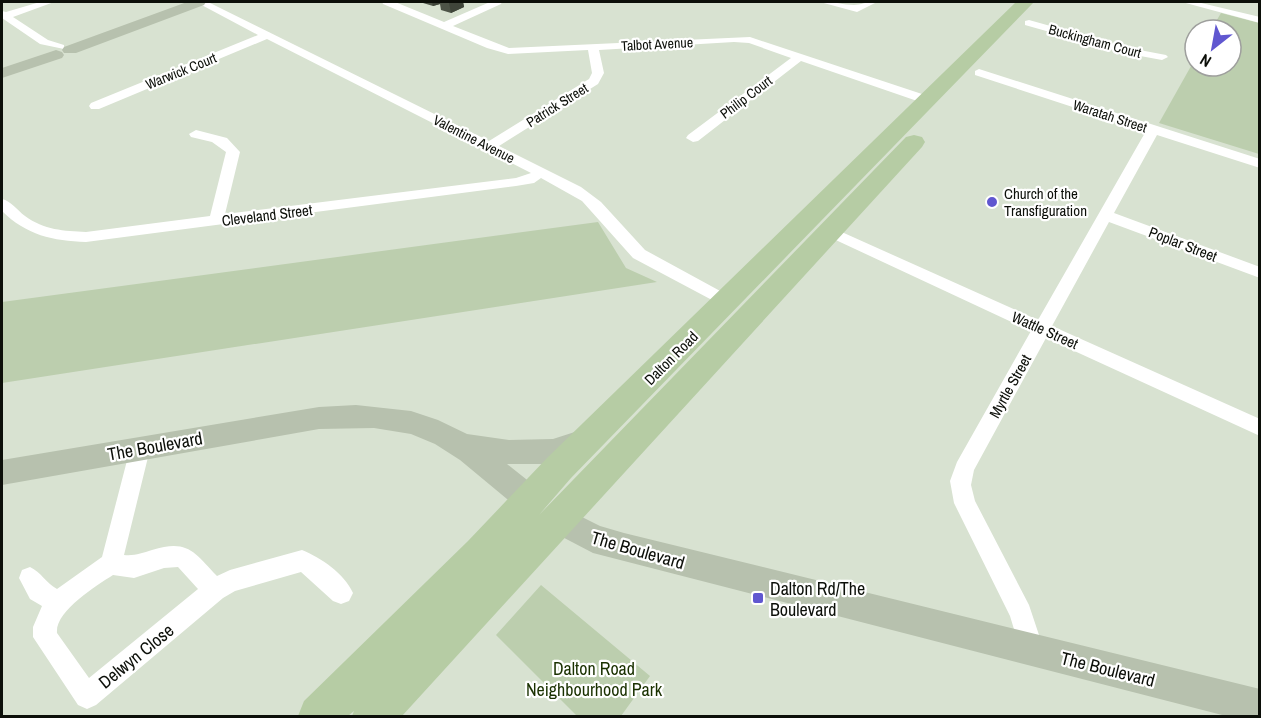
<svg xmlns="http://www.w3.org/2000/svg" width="1261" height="718" viewBox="0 0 1261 718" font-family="'Archivo Narrow',sans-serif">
  <rect width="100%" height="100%" fill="#d8e2d1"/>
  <path fill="#bcceae" d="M1221 13 1259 23V154L1159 123 1195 59V66H1231V30H1211Z
    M598 222 626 268 657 282 2 383V302Z
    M541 585 650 676 621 716H577L496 635Z"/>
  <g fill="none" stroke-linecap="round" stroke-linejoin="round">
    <path fill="#fff" fill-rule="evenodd" d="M40 2H54L13 17 48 40 64 45V49L40 44 2 18V11L6 12Z
      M196 2H208L489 141 589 79 592 73 588 50 508 54 487 48 383 4 382 2H395L444 22 490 2H502L501 4 453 26 509 48 750 37 931 97 933 100 931 103H923L801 61 698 141 693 142 686 138 688 135 791 58 749 43 734 42 599 50 604 73 598 84 499 146 581 187 601 202 645 250 733 298 735 302 733 306 727 308 633 258 582 201 541 178 534 183 516 186 86 242C53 241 26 235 2 211V199C11 201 17 210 25 216 44 230 64 231 86 232L210 216 226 152 212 142 191 137 189 134 196 130 227 138 240 152 225 214 516 178 531 173 267 39 99 109H91L89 106 91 103 258 35Z
      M820 2C832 1 842 5 854 5 861 5 869 1 877 2L857 12Z
      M1182 2H1197L1260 17V23Z
      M1029 20 1129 48 1166 55 1168 57 1162 60 1124 53 1025 25V21Z
      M979 69 1260 159V168L1157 135 1114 213 1260 267V278L1109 222 1052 326 1260 419V436L1046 338 974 470 971 485 975 501 1029 605 1044 650 1041 659 1032 662 1023 659 1010 616 954 503 950 481 957 462 1031 331 825 235 822 232 830 227 835 229 1038 320 1146 131 975 75V71Z
      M140 441 147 443 150 449 124 555C135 556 142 553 152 550 188 539 194 552 217 576L230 570 302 550C321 558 344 573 353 593L349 601 341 604 333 601 301 572 235 591 223 598 96 705 87 709 78 705 33 637V627L42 606 30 599 19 578 22 570 30 567C41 572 46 583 57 589L102 557 130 449 133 443ZM178 567 198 589 89 678 57 633C55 611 96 586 113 575L134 578 164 568Z"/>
    <path fill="#b7c1ae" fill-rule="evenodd" d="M187 2H206L204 5 76 53H64L62 50 64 47Z
      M56 50 62 52 64 55 62 58 2 78V68Z
      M356 405 411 411 438 420 467 434 509 440 553 439 584 429 594 433 598 441 594 449 553 464H507L541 491 545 500 541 509 530 513 519 509 460 460 435 444 411 434 374 428 319 429 2 485V460L319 407Z
      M560 506 600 526 624 533 1260 689V716H1226L593 553 549 530 545 520 549 510Z"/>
    <path fill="#b6cca4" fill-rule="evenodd" d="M1016 2H1034L571 478 539 515 906 137 914 135 922 137 925 142 922 147 402 716H352L354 711 348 716H298L304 701 468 541 547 458Z"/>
  </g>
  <path fill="#4d5447" d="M423 2H463L464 7 451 13 441 10 440 4 433 6 423 3Z"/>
  <path fill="#3f453a" d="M432 2H439L440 4 433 6Z
    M454 2H463L464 7 451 13 449 3Z"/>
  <g fill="#6057d0" stroke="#fff" stroke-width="2">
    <circle cx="992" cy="202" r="6"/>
    <rect x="752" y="592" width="12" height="12" rx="3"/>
  </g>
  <g text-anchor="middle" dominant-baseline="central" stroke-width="4.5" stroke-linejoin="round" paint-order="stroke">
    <g font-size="14" fill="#0c0f09" stroke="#fff">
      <text transform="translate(1095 41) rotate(15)">Buckingham Court</text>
      <text transform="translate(657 44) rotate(-3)">Talbot Avenue</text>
      <text transform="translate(181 71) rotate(-22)">Warwick Court</text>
      <text transform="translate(746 97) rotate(-37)">Philip Court</text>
      <text transform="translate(557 105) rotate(-32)">Patrick Street</text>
      <text transform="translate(1110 116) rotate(18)">Waratah Street</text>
      <text transform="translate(474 139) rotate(27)">Valentine Avenue</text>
    </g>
    <g font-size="15" fill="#0c0f09" stroke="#fff" text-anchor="start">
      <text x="1004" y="193">Church of the<tspan x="1004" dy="17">Transfiguration</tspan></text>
    </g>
    <g font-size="15" fill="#0c0f09" stroke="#fff">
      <text transform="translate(267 215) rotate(-7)">Cleveland Street</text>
      <text transform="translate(1183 244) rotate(21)">Poplar Street</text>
      <text transform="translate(1045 330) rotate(24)">Wattle Street</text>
      <text transform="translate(671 358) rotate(-45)">Dalton Road</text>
      <text transform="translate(1010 386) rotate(-61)">Myrtle Street</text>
    </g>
    <g font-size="18" fill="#0c0f09" stroke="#fff">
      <text transform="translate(155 446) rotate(-10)">The Boulevard</text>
      <text transform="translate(638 550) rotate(16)">The Boulevard</text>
      <text transform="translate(136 656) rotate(-39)">Delwyn Close</text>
      <text transform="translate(1108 669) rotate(14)">The Boulevard</text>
    </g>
    <g font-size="18" fill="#0c0f09" stroke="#fff" text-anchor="start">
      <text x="770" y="588">Dalton Rd/The<tspan x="770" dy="21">Boulevard</tspan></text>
    </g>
    <g font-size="18" fill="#1a3100" stroke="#fff">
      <text x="594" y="668">Dalton Road<tspan x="594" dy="21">Neighbourhood Park</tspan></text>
    </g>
  </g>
  <rect width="1261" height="718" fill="none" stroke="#0c0f09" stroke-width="6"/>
  <g transform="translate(1213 48) rotate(211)"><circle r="28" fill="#ffffff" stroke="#9e9f9d" stroke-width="1.5"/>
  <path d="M0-4.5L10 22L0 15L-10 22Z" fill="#6057d0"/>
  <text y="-9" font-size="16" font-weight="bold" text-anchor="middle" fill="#0c0f09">N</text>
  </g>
</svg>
